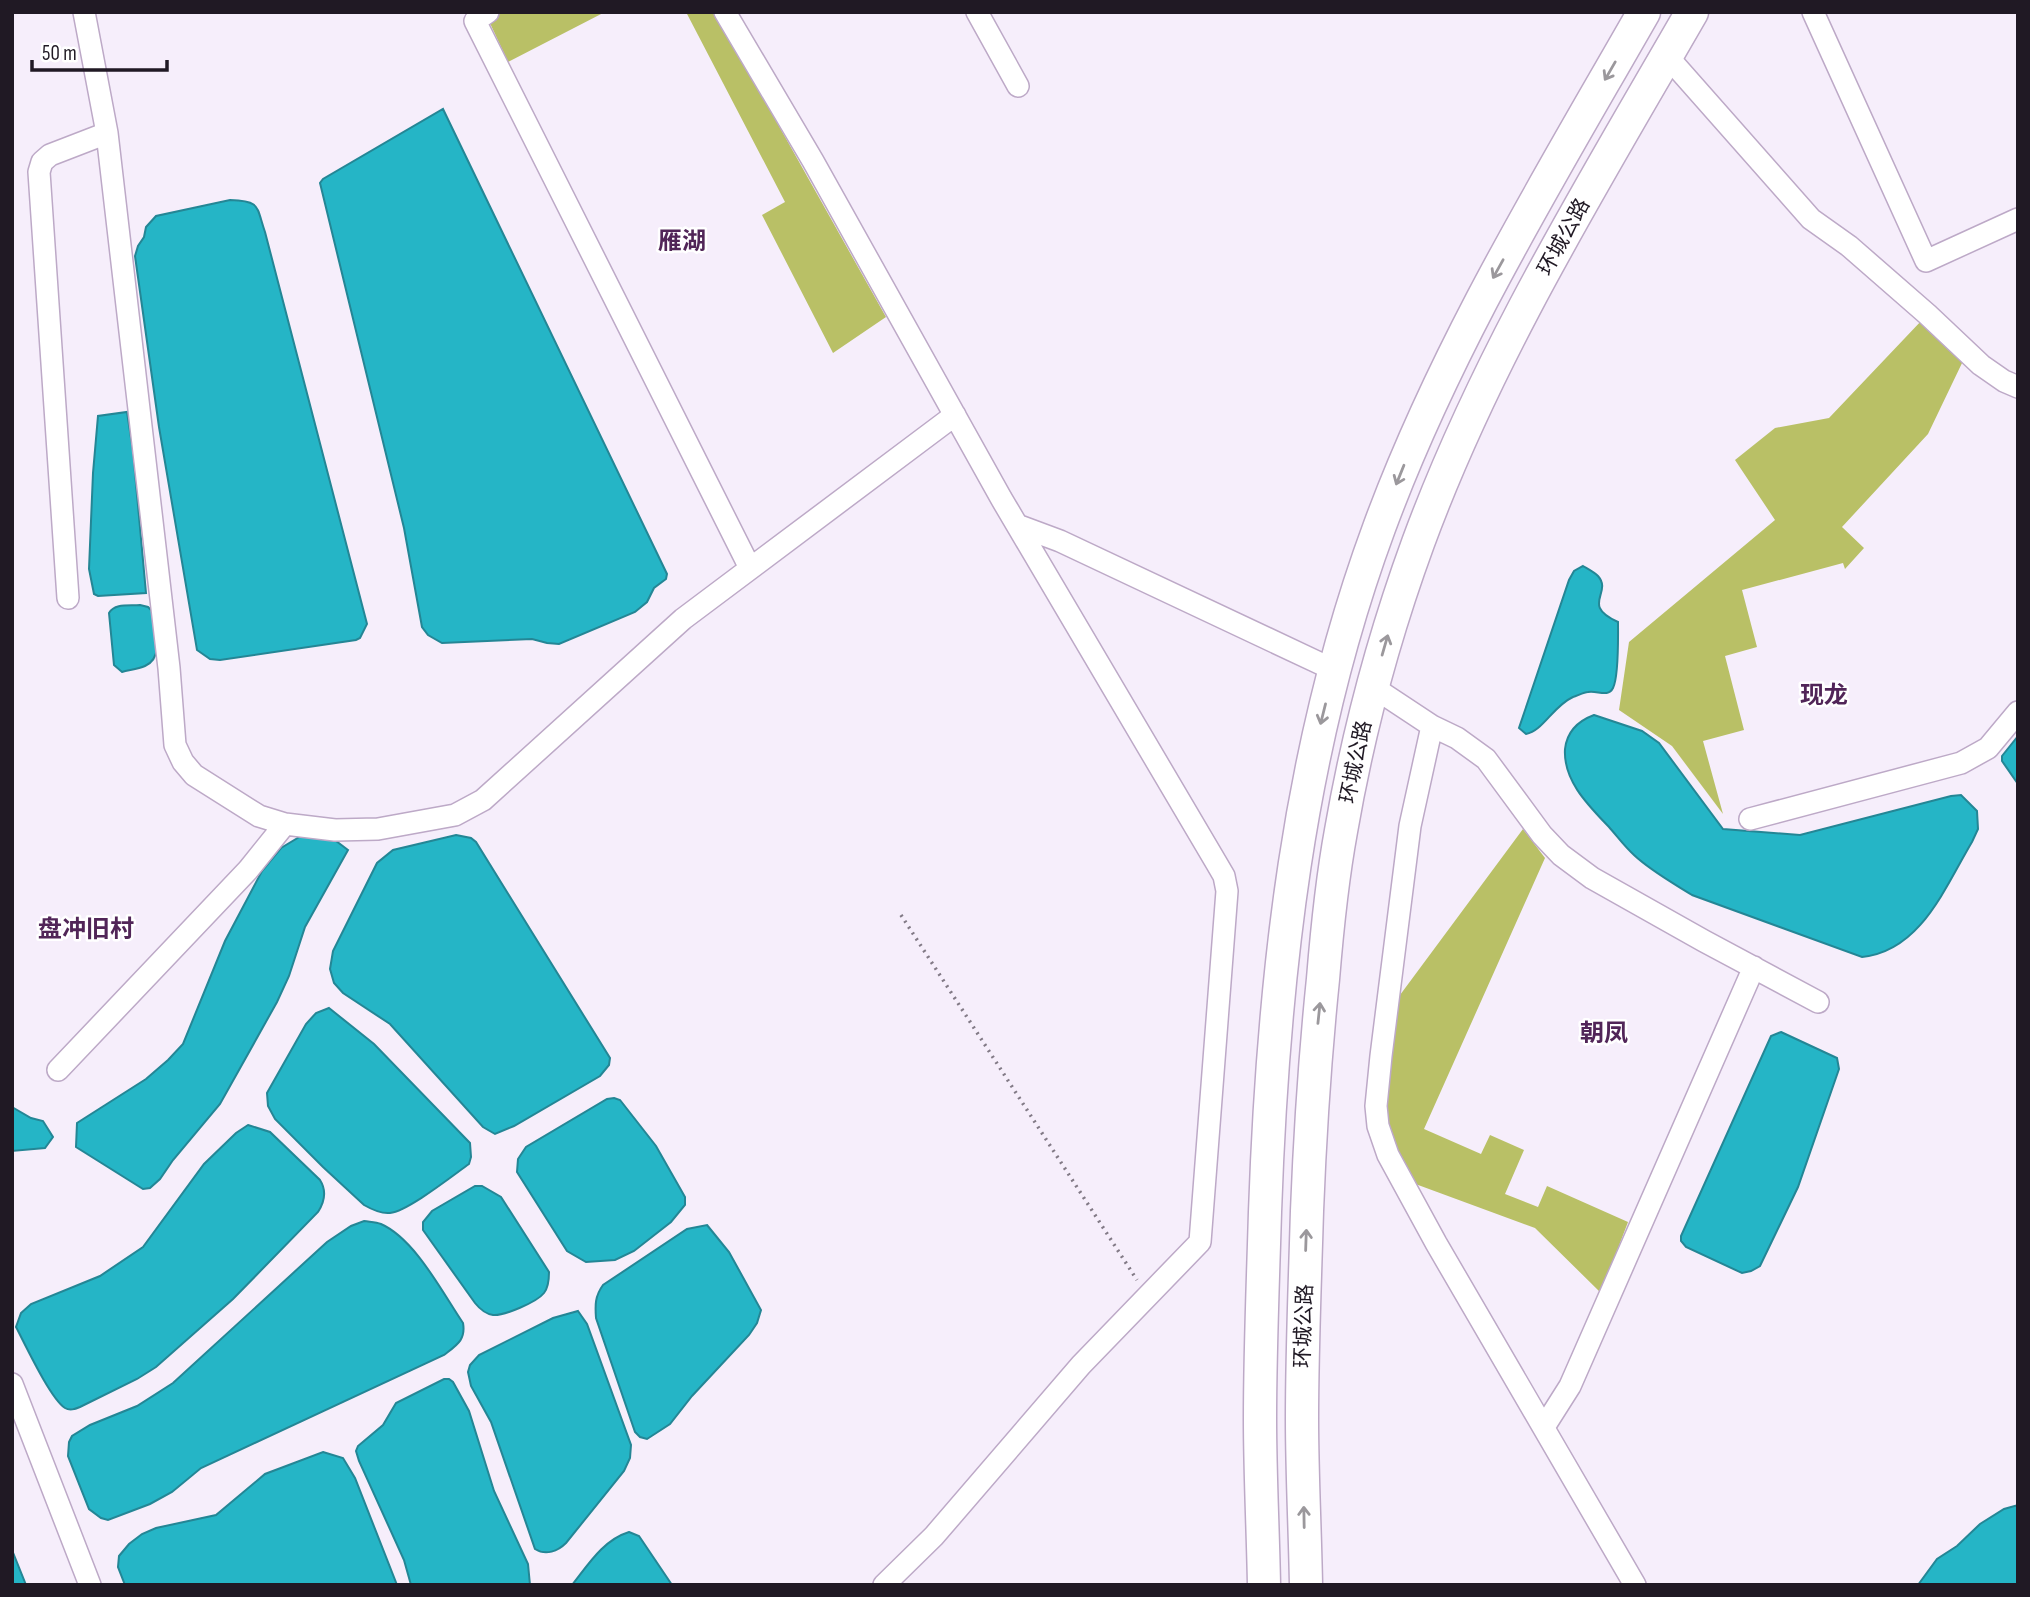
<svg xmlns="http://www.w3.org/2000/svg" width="2030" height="1597" viewBox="0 0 2030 1597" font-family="'Sofia Sans Condensed','Noto Sans SC',sans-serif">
  <rect width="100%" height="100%" fill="#f6eefb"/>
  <path fill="#b9c066" d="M502 12H605L508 62 489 21Z
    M686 12H715L886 317 833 353 762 215 785 202Z
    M1923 319 1963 361 1928 434 1842 527 1864 548 1845 569 1843 563 1742 590 1757 647 1725 656 1744 730 1703 741 1723 814 1672 746 1619 710 1629 642 1775 520 1735 460 1775 428 1829 418Z
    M1523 829 1545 858 1424 1129 1481 1154 1490 1135 1524 1150 1505 1194 1538 1207 1547 1186 1628 1222 1601 1293 1535 1228 1410 1182 1397 1160 1384 1108 1400 995Z"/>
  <path fill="#25b5c6" stroke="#248695" stroke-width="2" d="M443 109 667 574 666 579 654 588 647 602 635 612 559 644 547 643 532 639 442 643 428 635 422 627 404 528 320 183 323 179Z
    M230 200C261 201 256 206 265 232L367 624 360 638 356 640 220 660 210 659 197 650 159 427 135 256 138 246 144 237 146 227 156 216Z
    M127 412 133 451 146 593 98 596 94 594 89 569 93 473 98 416Z
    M1583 566C1588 569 1594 572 1598 576 1613 593 1580 605 1618 622 1618 637 1619 676 1613 688 1608 698 1597 690 1588 692 1584 692 1577 696 1573 697 1553 706 1543 731 1526 734L1519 728 1569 580 1574 571Z
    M140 605 148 607 153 612C155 629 165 657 145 666 138 669 129 670 122 672L114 665 109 613C115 603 129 606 140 605Z
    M1594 715 1642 731 1659 743 1723 829 1800 835 1951 796 1961 795 1977 811 1978 829 1972 842C1945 887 1921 951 1862 957L1692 895C1673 883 1651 871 1634 855 1625 847 1617 836 1609 827 1589 806 1563 781 1565 749 1567 731 1578 721 1594 715Z
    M2018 736V784L2002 761V756Z
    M456 835 471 838 476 842 610 1058 609 1065 600 1076 514 1126 495 1134 483 1127 390 1024 343 993 334 983 330 969 333 951 377 863 393 850Z
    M301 836 336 841 348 850 305 927 289 976 277 1002 220 1104 173 1160 160 1179 150 1188 143 1189 76 1147 77 1123 146 1079 168 1060 183 1044 225 941 262 871 281 848Z
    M329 1008 374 1044 470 1143 471 1157 469 1164C452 1176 408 1211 390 1213 381 1214 371 1209 364 1205L323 1167 275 1119 268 1106 267 1093 306 1024 316 1013Z
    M1781 1032 1837 1058 1839 1069 1798 1187 1760 1266 1751 1271 1742 1273 1686 1247 1681 1241V1236L1771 1036Z
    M614 1098 620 1100 656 1146 685 1197V1205L671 1222 634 1251 615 1260 586 1262 567 1251 517 1172 518 1159 526 1147 607 1099Z
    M12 1107 31 1118 43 1121 53 1137 45 1148 12 1151Z
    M248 1125 270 1132 320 1180C327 1191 325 1201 318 1212L233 1299 156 1367 137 1379 80 1407C75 1409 70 1411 65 1408 50 1398 25 1344 16 1327L21 1313 31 1304 100 1276 143 1247 204 1164 236 1133Z
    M475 1186H482L501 1197 549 1272C549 1278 548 1288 544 1293 537 1302 504 1316 493 1315 486 1314 479 1308 475 1303L423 1230V1222L432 1211Z
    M364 1221C370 1222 376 1222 381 1224 415 1239 442 1292 463 1323 466 1340 457 1345 444 1355L201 1468 172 1492 150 1504 108 1520 101 1518 89 1509 68 1456 69 1442 72 1436 90 1425 137 1406 173 1383 327 1242 351 1226Z
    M707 1225 729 1252 761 1310 757 1323 749 1335 692 1396 670 1424 647 1439 640 1437 635 1432 596 1318C595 1305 595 1296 603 1285L687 1229Z
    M578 1311 587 1324 631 1445 630 1458 624 1471 566 1543C558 1551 546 1556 535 1549L491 1422 471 1386 468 1372 470 1365 479 1355 553 1318Z
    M444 1379H449L453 1382 469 1411 494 1491 528 1564 530 1585H411L404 1560 359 1461 356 1451 358 1446 383 1425 396 1403Z
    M323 1452 343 1458 355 1478 397 1585H125L118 1567 119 1556 129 1544 142 1534 156 1528 216 1515 265 1474Z
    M2018 1505V1585H1918L1937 1559 1957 1546 1980 1524 2004 1509Z
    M629 1532 639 1536 672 1585H572C588 1565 603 1540 629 1532Z
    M12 1550 26 1585H12Z"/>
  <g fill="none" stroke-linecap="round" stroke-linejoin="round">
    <g stroke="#bda9c7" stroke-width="24">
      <path id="minor" d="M84 12 107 133 169 668 175 745 183 762 194 775 259 816 285 824 335 830 378 829 455 815 483 800 683 619 955 415
        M488 12 475 21 750 568
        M725 12 813 161 1001 498 1217 864 1224 876 1227 891 1200 1242 1081 1365 934 1536 884 1585
        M977 12 1018 86
        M1813 12 1926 261 2018 219
        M1667 56 1811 219 1849 246 1927 314 1981 365 2004 381 2018 387
        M1017 525 1060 541 1334 670
        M68 598 39 172 42 162 50 155 107 133
        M1373 687 1432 726 1457 738 1486 759 1542 835 1561 855 1592 878 1704 941 1818 1002
        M1432 726 1410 826 1381 1056 1376 1106 1378 1126 1388 1155 1436 1243 1635 1585
        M1750 819 1961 763 1988 748 2018 712
        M58 1070 248 870 285 824
        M12 1384 90 1585
        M1544 1427 1570 1386 1754 967"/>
    </g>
    <g stroke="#bda9c7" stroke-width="35">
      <path id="highway" d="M1264 1585C1263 1530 1260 1474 1260 1419 1260 1350 1263 1281 1265 1212 1273 980 1298 747 1379 528 1446 346 1548 180 1644 12
        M1306 1585C1305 1529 1302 1474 1302 1419 1302 1350 1305 1280 1307 1211 1310 1134 1315 1057 1323 979 1327 930 1332 880 1341 831 1358 733 1384 636 1418 543 1487 355 1593 184 1692 12"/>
    </g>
    <path stroke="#827a86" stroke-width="3.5" stroke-dasharray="2 5" stroke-linecap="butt" d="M901 915 1137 1280"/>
    <use href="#minor" stroke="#fff" stroke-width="21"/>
    <use href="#highway" stroke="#fff" stroke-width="32"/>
  </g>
  <defs><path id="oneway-shaft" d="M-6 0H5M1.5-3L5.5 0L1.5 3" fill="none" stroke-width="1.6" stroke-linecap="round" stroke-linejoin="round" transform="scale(1.75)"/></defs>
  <g stroke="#9b989c">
    <use href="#oneway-shaft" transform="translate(1610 71) rotate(120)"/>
    <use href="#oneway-shaft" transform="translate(1498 269) rotate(119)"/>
    <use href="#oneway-shaft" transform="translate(1400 475) rotate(112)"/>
    <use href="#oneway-shaft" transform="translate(1385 645) rotate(-74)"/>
    <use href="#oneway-shaft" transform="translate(1323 714) rotate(104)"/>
    <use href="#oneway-shaft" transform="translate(1319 1013) rotate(-84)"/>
    <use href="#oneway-shaft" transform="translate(1306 1240) rotate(-88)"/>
    <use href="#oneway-shaft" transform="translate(1304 1517) rotate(-91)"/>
  </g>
  <g text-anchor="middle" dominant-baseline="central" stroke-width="5" stroke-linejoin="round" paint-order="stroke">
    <g font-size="21" fill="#201924" stroke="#fff">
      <text transform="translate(1564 237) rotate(-61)">环城公路</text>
      <text transform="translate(1356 762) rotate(-78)">环城公路</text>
      <text transform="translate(1304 1326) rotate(-88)">环城公路</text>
    </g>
    <g font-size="24" font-weight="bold" fill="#512558" stroke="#fff">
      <text x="682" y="241">雁湖</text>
      <text x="1824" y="695">现龙</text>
      <text x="86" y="929">盘冲旧村</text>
      <text x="1604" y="1033">朝凤</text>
    </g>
  </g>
  <rect width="2030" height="1597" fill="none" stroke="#201924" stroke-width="28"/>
  <path d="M32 60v10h135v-10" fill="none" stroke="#201924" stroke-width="3.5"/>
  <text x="42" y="60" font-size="21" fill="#201924" stroke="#ffffff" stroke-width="5" paint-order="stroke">50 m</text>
</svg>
